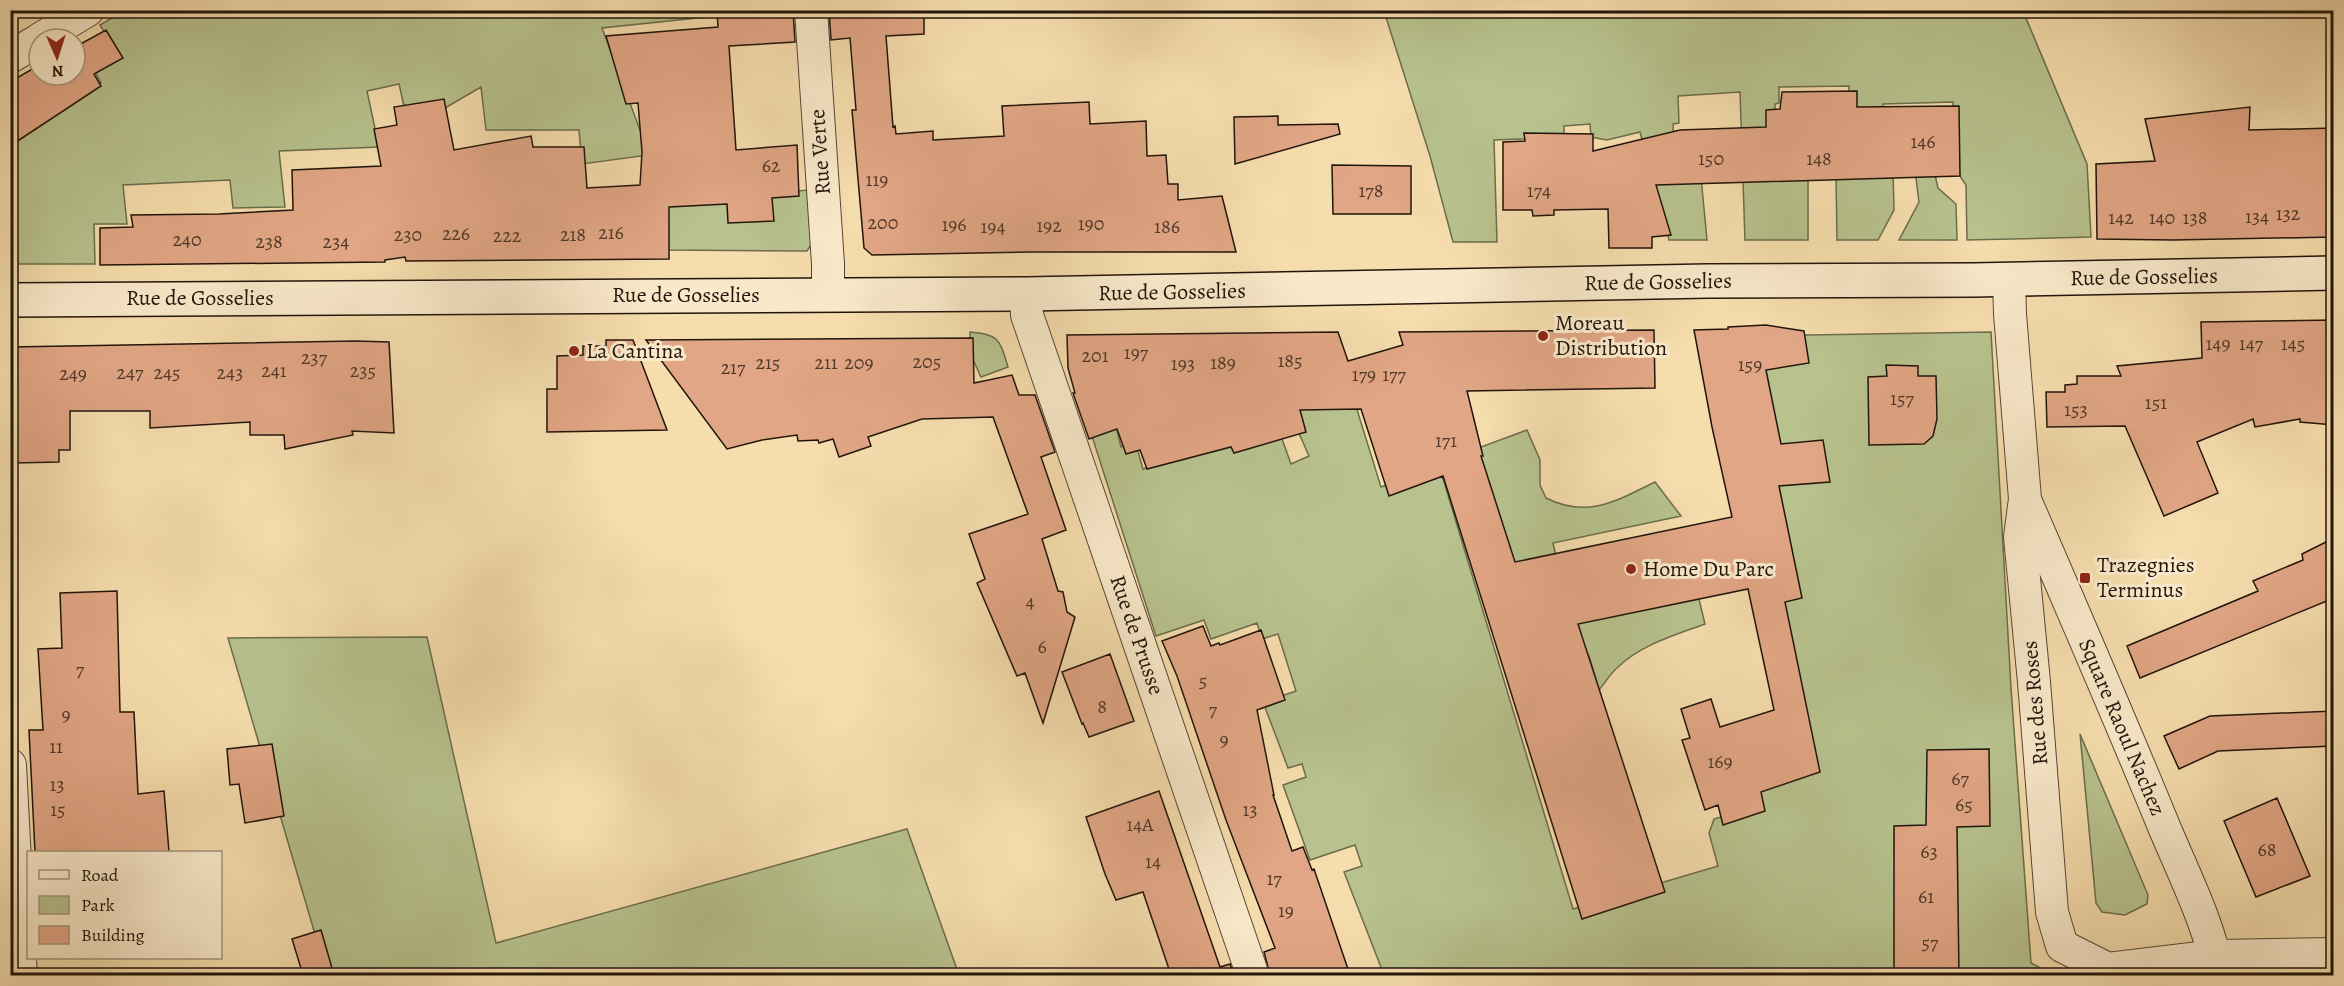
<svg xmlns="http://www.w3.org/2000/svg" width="2344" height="986" viewBox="0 0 2344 986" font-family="Alegreya,serif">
  <rect width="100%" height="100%" fill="#f6ddad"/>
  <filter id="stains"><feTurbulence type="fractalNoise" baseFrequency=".00333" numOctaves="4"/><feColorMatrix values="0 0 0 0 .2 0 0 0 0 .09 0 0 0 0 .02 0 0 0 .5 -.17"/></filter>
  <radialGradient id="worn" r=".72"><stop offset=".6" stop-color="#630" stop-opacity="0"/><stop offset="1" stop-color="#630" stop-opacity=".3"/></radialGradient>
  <path fill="#b7c28e" stroke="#6c6c4c" stroke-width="1.5" d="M125 10 716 11V16L602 28 640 130 734 123 738 196 809 190 814 240 807 251 665 250 648 155 582 164 579 130H486L481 87 409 129 399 84 367 91 379 147 279 151 285 207 233 208 230 180 123 185 127 224H94L95 264H11V134L101 83 93 68 117 54 100 25Z
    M1384 11H2023L2087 164 2091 237 1967 240 1966 185 1955 169 1953 102 1883 104 1885 171H1893L1894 210 1878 240H1837L1836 176 1849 103V86L1779 87V103L1775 104V175H1808V240H1745L1740 92 1678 96 1679 123 1673 124 1675 177H1701L1707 240H1669L1640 132 1607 140 1591 137 1590 124 1564 126V137L1494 140 1497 242H1453L1430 156Z
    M1915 170H1934L1938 188 1956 204 1957 240H1899L1919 202Z
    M970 332C1000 334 1000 341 1008 367L981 377 970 353Z
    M1991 332 2011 688 2031 963 2054 975 1409 976 1407 969 1391 975H1384L1344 872 1362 866 1355 845 1310 860 1283 785 1306 777 1302 764 1288 768 1263 702 1296 691 1278 634 1262 639 1257 623 1211 639 1204 620 1156 636 1090 430 1114 418 1121 447 1135 441 1143 469 1277 425 1291 464 1309 456 1287 406 1346 374 1381 487 1404 479 1425 427 1444 482 1573 909 1718 866 1709 833 1714 819 1759 805 1739 742 1777 729 1778 487 1751 336Z
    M1527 430 1540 460V485L1546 498C1588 519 1616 501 1655 482L1681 516 1553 543 1570 618 1697 591 1705 624C1675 635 1640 645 1617 668 1610 674 1605 683 1599 690L1589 656 1557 666 1508 589 1476 472 1481 447Z
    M427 637 496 943 907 829 959 975H327L228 638Z
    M2080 734 2148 895 2147 904 2125 915 2102 912 2096 903Z"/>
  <path fill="#e1a685" stroke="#21150b" stroke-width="1.5" d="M717 10H793L795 42 729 46 736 150 797 145 799 196 772 198 774 221 728 223 727 204 669 207V259L406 261 405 257 385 260V262L100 265V228L133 227 131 215 219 214 293 210 292 170 381 166 374 129 397 125 394 107 444 99 454 150 531 136 533 147H584L587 188 640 185 642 152 638 103 626 104 606 36 718 27Z
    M829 10H924V34L886 36 893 127 895 126 896 134 933 131V140L1004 136 1002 106 1089 102 1090 124 1146 121 1147 156 1166 155 1168 184H1178V200L1222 196 1236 252H1032L872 255 864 248 852 110H856L850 38 831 40Z
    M106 30 123 58 94 74 101 86 10 146V82L39 65V75H75V47Z
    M1857 91V107L1959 106 1960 176 1656 185 1671 235 1652 237V248H1609L1608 209 1554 210V215L1533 216 1532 210H1503V142L1525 141 1524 133 1593 134V151L1680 130 1766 127V110L1780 109 1782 92Z
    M2250 107 2249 130 2334 128V237L2173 240 2097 239 2096 164 2155 161 2145 119Z
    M1278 116V125L1338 124 1340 134 1235 164 1234 117Z
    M1332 165 1411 166V214H1333Z
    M2334 320V425L2300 422V419L2255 427 2253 419 2197 442 2218 493 2164 516 2125 426 2047 427 2046 392H2065V385L2077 384V376H2121L2117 366 2202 358 2201 322Z
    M1766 325 1804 331 1809 363 1766 370 1781 444 1823 440 1830 482 1779 486 1802 598 1785 602 1820 772 1761 792 1765 811 1723 825 1718 805 1705 810 1682 740 1690 738 1681 709 1711 699 1720 727 1774 710 1748 589 1578 624 1665 892 1582 919 1443 476 1389 496 1361 409 1300 410 1306 432 1234 453 1231 447 1147 469 1140 450 1126 454 1117 429 1089 439 1073 393H1075L1068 368 1067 335 1338 332 1348 361 1403 345 1399 332 1654 330 1655 388 1467 391 1483 456H1481L1515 562 1732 517 1712 427 1694 330 1728 329V327Z
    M973 338 974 383 1012 375 1019 395H1035L1055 452 1041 457 1066 530 1042 539 1058 591 1063 592 1067 612 1075 617 1043 723 1025 673 1017 676 977 583 985 579 969 534 1028 514 993 417 922 419 868 437 871 446 839 457 833 439 819 443 818 440 798 441 797 435 762 440 727 449 646 340Z
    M606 340H633L667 430 547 432V389H557V356L583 355V346H606Z
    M355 341 389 342 394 433 352 431 353 435 285 449 284 435H250V422L150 428V411H70V450H59V462L14 463 11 347Z
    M1886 365 1918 366V376H1936L1937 419 1933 436 1924 444 1869 445 1868 377 1887 376Z
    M2334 538V598L2140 678 2127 646 2258 591 2253 581 2303 560 2302 554Z
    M117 591 120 712H134L138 794 164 791 169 852H35L29 730H43L38 649 62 648 60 593Z
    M1203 626 1211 646 1219 643 1220 645 1261 630 1285 700 1257 710 1274 795H1273L1292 851 1303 847 1312 870 1314 869 1350 975H1270L1264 952 1275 948 1226 820 1177 676 1162 641Z
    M1110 654 1134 721 1089 737 1083 723 1082 724 1062 672Z
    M2334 711V746L2218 751 2179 769 2164 736 2210 716Z
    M272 744 284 816 245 823 239 784 230 785 227 749Z
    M1989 749 1990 826 1957 827 1959 975H1894V826L1926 825 1927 750Z
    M1159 791 1220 967 1230 964 1234 975H1171L1143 892 1116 900 1105 874 1086 817Z
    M2277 798 2310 876 2256 897 2224 821Z
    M321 930 334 975H303L292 939Z"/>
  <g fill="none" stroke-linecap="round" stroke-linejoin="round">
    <g stroke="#564734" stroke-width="34">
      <path id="minor" d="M811 10 828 264V294
        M40 39 88 10
        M10 57 39 40
        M2009 279 2010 314 2025 499 2020 537 2034 682 2052 912 2062 946 2108 969 2216 956 2334 954
        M1026 294 1027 315 1253 976
        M2026 502C2073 611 2120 719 2165 829 2183 872 2212 930 2218 975
        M10 765 21 976"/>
    </g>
    <g stroke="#21150b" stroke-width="36">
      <path id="secondary" d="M10 300 1026 294 1708 281 1974 280 2334 273"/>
    </g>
    <use href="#minor" stroke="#f9e9ca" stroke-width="32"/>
    <use href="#secondary" stroke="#f9e9ca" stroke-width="33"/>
  </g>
  <g fill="#8f2418" stroke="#f9e9ca" stroke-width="2">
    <circle cx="1543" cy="336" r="6"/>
    <circle cx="574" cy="351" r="6"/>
    <circle cx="1631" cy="569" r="6"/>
    <rect x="2079" y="572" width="12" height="12" rx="3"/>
  </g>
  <g text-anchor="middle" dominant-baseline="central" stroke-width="6" stroke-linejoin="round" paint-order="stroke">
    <g font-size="20" fill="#51392a">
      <text x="1923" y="141">146</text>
      <text x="1711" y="158">150</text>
      <text x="1819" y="158">148</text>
      <text x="771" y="165">62</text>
      <text x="877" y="179">119</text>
      <text x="1371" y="190">178</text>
      <text x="1539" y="190">174</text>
      <text x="2288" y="213">132</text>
      <text x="2257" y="216">134</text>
      <text x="2121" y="217">142</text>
      <text x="2162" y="217">140</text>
      <text x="2195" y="217">138</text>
      <text x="883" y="222">200</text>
      <text x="1091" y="223">190</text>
      <text x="954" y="224">196</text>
      <text x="1049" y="225">192</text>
      <text x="993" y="226">194</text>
      <text x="1167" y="226">186</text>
      <text x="611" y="232">216</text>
      <text x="456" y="233">226</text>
      <text x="408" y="234">230</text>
      <text x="573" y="234">218</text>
      <text x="507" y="235">222</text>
      <text x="187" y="239">240</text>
      <text x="269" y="241">238</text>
      <text x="336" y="241">234</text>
      <text x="2218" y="343">149</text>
      <text x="2251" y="343">147</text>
      <text x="2293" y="343">145</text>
      <text x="1136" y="352">197</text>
      <text x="1095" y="355">201</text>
      <text x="314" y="357">237</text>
      <text x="1290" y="360">185</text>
      <text x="927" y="361">205</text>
      <text x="768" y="362">215</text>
      <text x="826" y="362">211</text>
      <text x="859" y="362">209</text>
      <text x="1223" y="362">189</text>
      <text x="1183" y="363">193</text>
      <text x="1750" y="364">159</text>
      <text x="733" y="367">217</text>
      <text x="274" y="370">241</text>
      <text x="363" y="370">235</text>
      <text x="130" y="372">247</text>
      <text x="167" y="372">245</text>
      <text x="230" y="372">243</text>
      <text x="73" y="373">249</text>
      <text x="1364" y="374">179</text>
      <text x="1394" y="374">177</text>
      <text x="1902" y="398">157</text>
      <text x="2156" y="402">151</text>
      <text x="2076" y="409">153</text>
      <text x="1446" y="440">171</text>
      <text x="1030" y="601">4</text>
      <text x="1042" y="646">6</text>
      <text x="80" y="669">7</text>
      <text x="1203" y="680">5</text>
      <text x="1102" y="706">8</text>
      <text x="1213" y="709">7</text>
      <text x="66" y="714">9</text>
      <text x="1224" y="739">9</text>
      <text x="56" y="746">11</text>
      <text x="1720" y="761">169</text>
      <text x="1960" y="778">67</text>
      <text x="57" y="784">13</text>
      <text x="1964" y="804">65</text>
      <text x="58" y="809">15</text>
      <text x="1250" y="809">13</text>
      <text x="1140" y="824">14A</text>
      <text x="2267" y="849">68</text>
      <text x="1929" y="851">63</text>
      <text x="1153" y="861">14</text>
      <text x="1274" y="878">17</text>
      <text x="1926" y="896">61</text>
      <text x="1286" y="910">19</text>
      <text x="1930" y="942">57</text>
    </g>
    <g font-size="22" fill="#21150b" stroke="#f9e9ca">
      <text transform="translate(820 152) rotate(-94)">Rue Verte</text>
      <text transform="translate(2144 277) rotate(-1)">Rue de Gosselies</text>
      <text transform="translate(1658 282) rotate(-1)">Rue de Gosselies</text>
      <text transform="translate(1172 292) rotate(-1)">Rue de Gosselies</text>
      <text x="686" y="295">Rue de Gosselies</text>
      <text x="200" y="298">Rue de Gosselies</text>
      <text transform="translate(1137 635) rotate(71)">Rue de Prusse</text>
      <text transform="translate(2035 703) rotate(-95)">Rue des Roses</text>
      <text transform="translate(2122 727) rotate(67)">Square Raoul Nachez</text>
    </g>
    <g font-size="22" fill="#21150b" stroke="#f9e9ca" text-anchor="start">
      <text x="1555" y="323">Moreau<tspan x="1555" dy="25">Distribution</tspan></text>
      <text x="586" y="351">La Cantina</text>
      <text x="2097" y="565">Trazegnies<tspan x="2097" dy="25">Terminus</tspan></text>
      <text x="1643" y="569">Home Du Parc</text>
    </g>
  </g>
  <rect width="2344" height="986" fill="none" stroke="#f6ddad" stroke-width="36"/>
  <rect x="12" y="12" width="2320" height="962" fill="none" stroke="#21150b" stroke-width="3"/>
  <rect x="18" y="18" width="2308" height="950" fill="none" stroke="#21150b" stroke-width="1.5"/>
  <rect x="27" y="851" width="195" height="108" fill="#f9e9ca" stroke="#a3947e" stroke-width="1.5"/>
  <rect x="39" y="870" width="30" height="9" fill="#f9e9ca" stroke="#a3947e" stroke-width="1.5"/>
  <text x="81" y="881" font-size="18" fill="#21150b">Road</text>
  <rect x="39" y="896" width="30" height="18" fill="#b7c28e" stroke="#a3947e" stroke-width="1.5"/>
  <text x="81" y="911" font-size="18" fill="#21150b">Park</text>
  <rect x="39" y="926" width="30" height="18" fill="#e1a685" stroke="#a3947e" stroke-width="1.5"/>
  <text x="81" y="941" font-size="18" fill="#21150b">Building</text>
  <g transform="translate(57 57) rotate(177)"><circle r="28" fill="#f9e9ca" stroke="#a3947e" stroke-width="1.5"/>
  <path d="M0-4.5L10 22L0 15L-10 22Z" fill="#8f2418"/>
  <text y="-9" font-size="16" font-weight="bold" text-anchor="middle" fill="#21150b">N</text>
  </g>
  <rect width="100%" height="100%" filter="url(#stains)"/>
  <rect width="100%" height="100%" fill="url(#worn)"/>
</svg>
